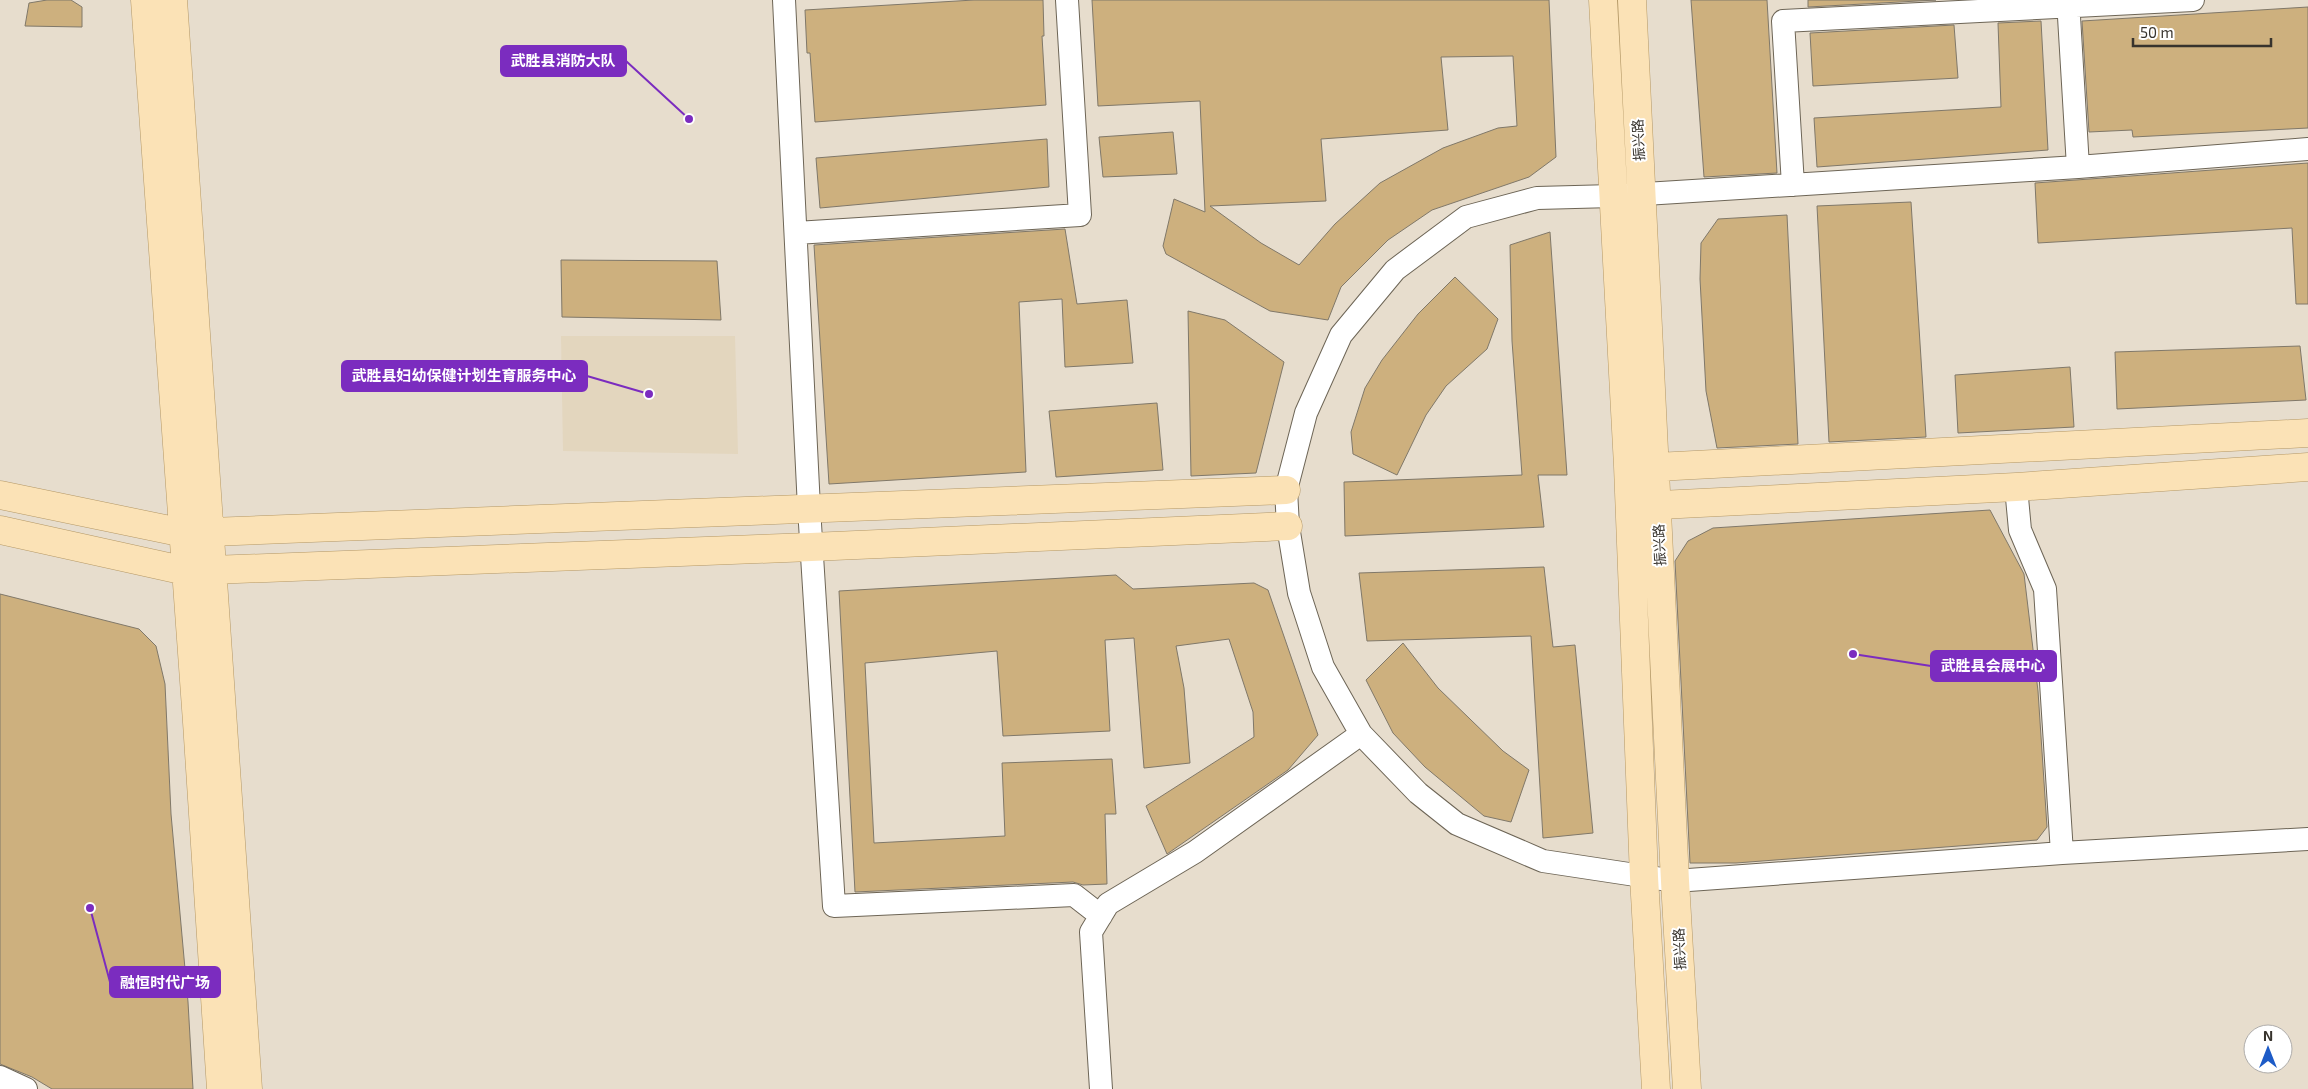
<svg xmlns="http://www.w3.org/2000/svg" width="2308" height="1089" viewBox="0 0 2308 1089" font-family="'Exo 2','Noto Sans SC',sans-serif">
  <rect width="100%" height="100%" fill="#e7ddcd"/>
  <path fill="#e3d6be" d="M561 336H735L738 454 563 451Z"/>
  <path fill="#cdb07e" stroke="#807869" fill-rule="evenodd" d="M47 0H71L82 7V27L25 26 29 3Z
    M974 0H1043L1044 36H1042L1046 105 815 122 810 53H807L805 10Z
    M1092 0H1549L1556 157 1529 177 1432 210 1388 240 1341 287 1328 320 1270 311 1166 254 1163 246 1174 199 1205 212 1200 101 1098 106ZM1513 56 1517 126 1498 128 1443 148 1380 183 1335 224 1299 265 1261 243 1210 206 1326 201 1321 139 1448 130 1441 57Z
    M1691 0H1767L1777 173 1704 177Z
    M1808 0H1936L1808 7Z
    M2308 7V128L2133 137 2132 130 2089 132 2082 21Z
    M2041 21 2048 150 1817 167 1814 118 2001 107 1998 23Z
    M1954 25 1958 78 1813 86 1810 33Z
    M1173 132 1177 174 1103 177 1099 137Z
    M1047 139 1049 187 820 208 816 158Z
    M2308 163V304H2296L2292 228 2038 243 2035 183Z
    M1911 202 1926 437 1829 442 1817 206Z
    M1787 215 1798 444 1717 448 1706 391 1700 279 1701 243 1718 219Z
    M1065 229 1077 304 1127 300 1133 363 1065 367 1062 299 1019 302 1026 472 829 484 814 245Z
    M1550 232 1567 475H1538L1544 527 1345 536 1344 482 1522 475 1512 341 1510 245Z
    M561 260 717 261 721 320 562 317Z
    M1455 277 1498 319 1487 349 1446 386 1426 415 1397 475 1353 454 1351 432 1365 388 1382 360 1418 314Z
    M1188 311 1225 320 1284 362 1256 473 1191 476Z
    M2300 346 2306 400 2117 409 2115 352Z
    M2070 367 2074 427 1958 433 1955 375Z
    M1157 403 1163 470 1056 477 1049 411Z
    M1990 510 2024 574 2038 691 2047 827 2037 840 1736 863H1690L1675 561 1688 541 1713 528Z
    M1544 567 1553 647 1575 645 1593 833 1543 838 1531 636 1367 641 1359 573Z
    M1116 575 1133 589 1254 583 1268 590 1318 735 1288 770 1167 854 1146 806 1254 737 1253 712 1229 639 1176 646 1184 688 1190 763 1144 768 1134 638 1105 640 1110 731 1003 736 997 651 865 663 874 843 1005 836 1002 763 1112 759 1116 814H1105L1107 884 1083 885 1073 882 855 892 839 591Z
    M0 594 139 629 156 646 165 684 171 814 188 1002 193 1089H52L32 1077 0 1064Z
    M1403 643 1438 688 1503 751 1529 770 1511 822 1484 816 1425 767 1393 733 1366 680Z"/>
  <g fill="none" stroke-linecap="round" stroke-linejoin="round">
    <g stroke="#6d6556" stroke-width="24">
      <path id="minor" d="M784 0 809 508 834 906 1074 895 1101 916
        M2068 0 2078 167
        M2308 149 2078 167 1613 196 1537 198 1466 217 1395 270 1341 335 1306 413 1286 490 1288 526 1299 593 1323 667 1361 734 1418 793 1457 824 1543 861 1675 881 2062 853 2308 839
        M1793 185 1783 21 2193 0
        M796 233 1080 215 1067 0
        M2016 487 2020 530 2045 589 2062 853
        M0 1077 26 1089
        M1101 1089 1091 932 1108 904 1195 852 1361 734"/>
    </g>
    <g stroke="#b49866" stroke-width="29">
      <path id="major" d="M145 0 197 722 221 1089
        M173 0 248 1089
        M1603 0 1628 466 1644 877 1656 1089
        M1632 0 1675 881 1687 1089
        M1638 466 1656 467 2308 433
        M0 495 184 533 1286 490
        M1640 506 2016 487 2308 467
        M0 530 186 571 811 547 1288 526"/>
    </g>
    <use href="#minor" stroke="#fff" stroke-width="22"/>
    <use href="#major" stroke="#fbe2b6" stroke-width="28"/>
  </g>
  <g text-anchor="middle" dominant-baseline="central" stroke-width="4" stroke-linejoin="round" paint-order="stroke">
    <g font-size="14" fill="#37332d" stroke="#fff">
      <text transform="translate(1638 140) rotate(-93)">振兴路</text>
      <text transform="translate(1659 545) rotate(-93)">振兴路</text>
      <text transform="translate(1679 949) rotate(-93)">振兴路</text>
    </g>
  </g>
  <path fill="none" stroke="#7b2cbf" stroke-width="2" d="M689 119L626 61M649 394L587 376M1853 654L1931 666M90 908L110 982"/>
  <g fill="#7b2cbf" stroke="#fff" stroke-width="2">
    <circle cx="689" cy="119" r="5"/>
    <circle cx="649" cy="394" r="5"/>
    <circle cx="1853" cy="654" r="5"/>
    <circle cx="90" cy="908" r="5"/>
  </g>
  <g fill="#7b2cbf" stroke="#7b2cbf" stroke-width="2">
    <rect x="501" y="46" width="125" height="30" rx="5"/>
    <rect x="342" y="361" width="245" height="30" rx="5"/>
    <rect x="1931" y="651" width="125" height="30" rx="5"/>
    <rect x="110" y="967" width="110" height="30" rx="5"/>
  </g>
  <g font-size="15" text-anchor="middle" font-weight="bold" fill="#fff">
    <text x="563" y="66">武胜县消防大队</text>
    <text x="464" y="381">武胜县妇幼保健计划生育服务中心</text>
    <text x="1993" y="671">武胜县会展中心</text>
    <text x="165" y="988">融恒时代广场</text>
  </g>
  <g transform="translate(2268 1049)"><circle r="24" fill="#ffffff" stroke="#afadab"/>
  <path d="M0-4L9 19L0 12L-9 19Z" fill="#1d5bc7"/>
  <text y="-8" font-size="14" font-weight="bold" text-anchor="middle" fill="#37332d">N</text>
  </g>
  <path d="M2133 38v8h138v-8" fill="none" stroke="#37332d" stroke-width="2.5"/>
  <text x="2140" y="38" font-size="15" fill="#37332d" stroke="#ffffff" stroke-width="4" paint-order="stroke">50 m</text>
</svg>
